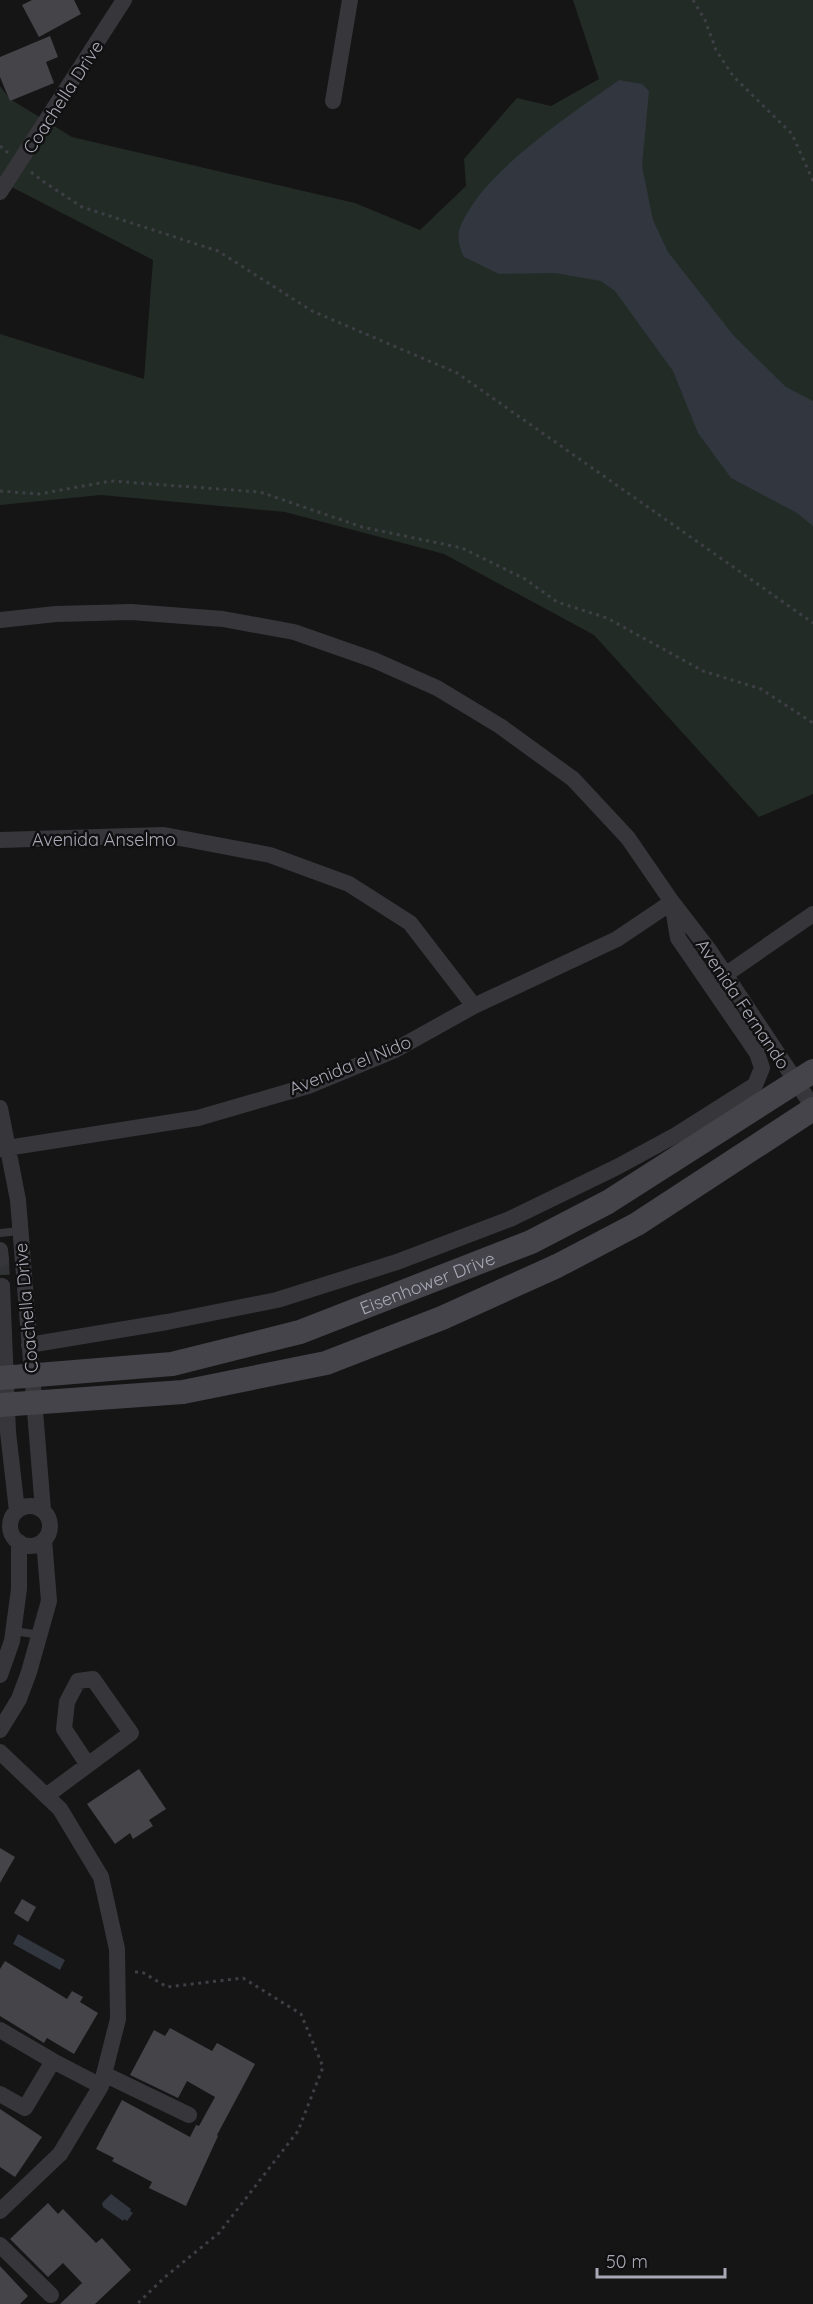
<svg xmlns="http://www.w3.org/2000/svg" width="813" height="2304" viewBox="0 0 813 2304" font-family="Quicksand,sans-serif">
  <rect width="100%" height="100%" fill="#151516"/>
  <path fill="#232b26" d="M573 0H813V794L759 817 594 635 444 554 285 512 101 495 0 505V334L144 379 153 260 0 181V86L10 99 72 137 355 203 420 230 466 186 464 159 517 98 551 106 599 79Z"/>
  <path fill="#31363f" d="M619 80 642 84 649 91 642 166 653 220 668 252 734 336 786 387 813 401V526L797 513 731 478 698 433 673 371 615 291 601 281 555 273 499 274 464 257C460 249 457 240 459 231 477 175 573 113 619 80Z
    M18 1934 65 1960 60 1970 13 1944Z
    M111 2194 131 2209 130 2211 133 2213 127 2221 124 2219 123 2221 103 2207 102 2203Z"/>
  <path fill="#444449" d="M32 0H74L81 14 39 37 22 5Z
    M50 36 58 57 46 62 54 83 10 101 0 77V57Z
    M139 1769 166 1809 149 1820 153 1826 133 1839 130 1833 115 1844 87 1804Z
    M0 1848 15 1857 0 1883Z
    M22 1899 36 1907 28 1922 14 1913Z
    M5 1961 67 1999 72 1991 83 1997 80 2002 98 2013 74 2054 47 2038 44 2043 0 2016V1969Z
    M170 2028 212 2051 217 2043 255 2064 217 2135 218 2136 186 2206 149 2188 152 2182 112 2161 114 2158 96 2149 122 2100 190 2137 196 2125 199 2126 215 2097 187 2081 178 2098 130 2075 154 2030 165 2036Z
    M0 2109 42 2137 15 2177 0 2167Z
    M48 2203 58 2214 63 2209 96 2243 102 2238 131 2270 95 2304H60L82 2283 63 2263 48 2277 10 2239Z
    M0 2266 28 2296 20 2304H0Z"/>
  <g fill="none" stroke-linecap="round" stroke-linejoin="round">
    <path stroke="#323336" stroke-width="16" stroke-dasharray="16 8" stroke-linecap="butt" d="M1 1259 2 1286"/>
    <path stroke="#3e3f44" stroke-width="3" stroke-dasharray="3 4.5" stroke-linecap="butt" d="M693 0 705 20 716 50 733 76 792 134 813 181
      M0 146 8 153
      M31 172 44 182 82 207 218 251 312 311 457 373 813 623
      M0 491 39 494 111 481 260 492 362 527 462 548 525 579 557 602 607 618 703 671 761 689 813 723
      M135 1972H142L167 1987 243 1978 301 2014 323 2067 298 2131 219 2233 165 2277 137 2304"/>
    <path stroke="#37363b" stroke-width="8" d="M0 1233 20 1231
      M14 1631 40 1635"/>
    <path stroke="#37363b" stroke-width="16" d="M333 101 350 0
      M0 192 124 0
      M0 620 56 614 131 612 223 619 294 632 374 660 437 688 500 726 573 779 628 838 672 902 678 938 757 1053 762 1068 755 1085 676 1135 617 1167 510 1219 397 1262 277 1300 167 1322 29 1345
      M0 840 164 835 270 855 349 884 410 923 474 1006
      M725 975 813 914
      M0 1108 18 1200 43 1510
      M0 1149 198 1118 308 1086 395 1050 474 1006 617 939 672 902 709 950 813 1107
      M0 1250 1 1259
      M2 1286 8 1432 17 1511
      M10 1526a20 20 0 1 1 40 0a20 20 0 1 1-40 0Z
      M0 1675 12 1641 19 1589V1542
      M0 1730 19 1699 29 1672 49 1601 44 1540
      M0 1752 60 1809 101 1877 117 1949 118 2019 101 2086 60 2154 0 2211
      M46 1796 131 1733 93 1679 78 1681 67 1702 64 1729 88 1765
      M0 2030 53 2061 101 2086
      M104 2074 189 2115
      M0 2094 25 2108 53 2061
      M0 2245 51 2295"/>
    <g stroke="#44444a" stroke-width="24">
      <path id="s1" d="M0 1378 172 1364 300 1332 531 1242 608 1202 813 1071"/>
      <path d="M0 1405 183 1392 326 1363 442 1318 557 1266 637 1224 813 1109"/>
    </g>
  </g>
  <g text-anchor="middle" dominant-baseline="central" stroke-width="5" stroke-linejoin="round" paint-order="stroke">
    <g font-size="18" fill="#a8a9b5" stroke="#101011">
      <text transform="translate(63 97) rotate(-57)">Coachella Drive</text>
      <text x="104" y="839">Avenida Anselmo</text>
      <text transform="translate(743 1004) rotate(56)">Avenida Fernando</text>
      <text transform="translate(350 1065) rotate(-22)">Avenida el Nido</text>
      <text stroke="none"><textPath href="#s1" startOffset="441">Eisenhower Drive</textPath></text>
      <text transform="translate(26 1308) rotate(-95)">Coachella Drive</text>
    </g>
  </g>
  <path d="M597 2268v9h128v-9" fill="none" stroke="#a8a9b5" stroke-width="3"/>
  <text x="606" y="2268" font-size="18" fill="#a8a9b5" stroke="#101011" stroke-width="4.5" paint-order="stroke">50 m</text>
</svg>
